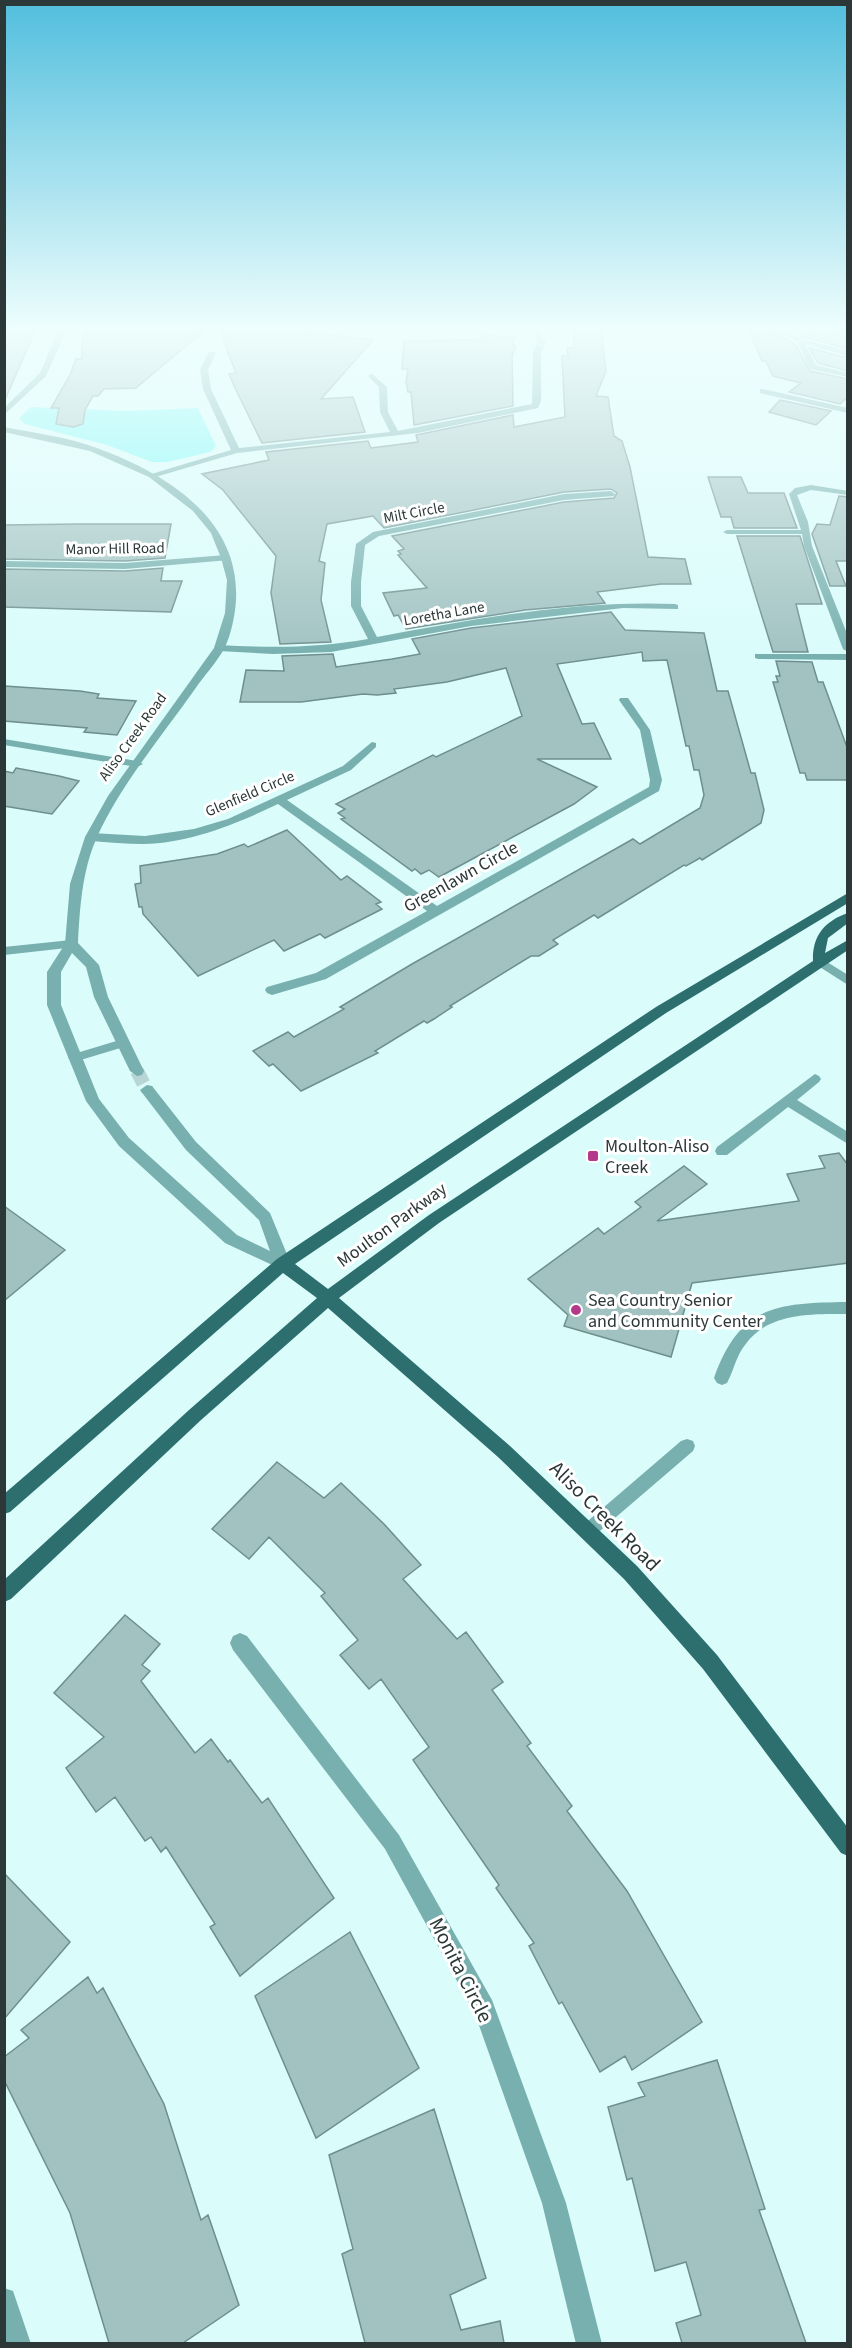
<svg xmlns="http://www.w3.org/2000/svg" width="852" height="2348" viewBox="0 0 852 2348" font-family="'Source Sans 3',sans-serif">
  <rect width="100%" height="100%" fill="#dafcfb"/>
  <path fill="#7bf8f7" d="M31 407 126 411 198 408 216 446 210 452 167 462H152L107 445 25 424 19 418Z"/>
  <path fill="#a1c2c1" stroke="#6f8f8e" stroke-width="1.5" d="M87 329H206L136 388 104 389 98 396H93L85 410 83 424 73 427 56 424 59 408H51L70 375 76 359H82V341Z
    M219 329H285L373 340 321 399 353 397 365 432 262 443 235 388 229 374 236 373Z
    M748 329H769L795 344 810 371 848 379V397L840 404 789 392 801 383 773 376 766 361H762Z
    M820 329 836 332 848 329V349L801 336Z
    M4 331H35L4 402Z
    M574 331H601L606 371 596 396 608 397 614 436 622 441 630 467 648 557 685 559 691 584H661L597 592 605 603 525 610 406 629 398 615 394 616 383 593 427 588 398 555 401 554 398 551 404 549 392 536 564 502 614 498 617 493 611 489 564 492 384 528 373 516 356 519 327 524 319 561 325 563 321 600 331 642 280 644 271 593 276 556 223 490 202 474 269 460 266 452 368 441 371 448 418 442 416 435 513 415 514 427 565 417 562 356H568L567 348H574Z
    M482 334 515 338 512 345 516 346 512 356 513 406 414 425 411 392H408L406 382 408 369H402L404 341 479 340Z
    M809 348 848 358V371L818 363Z
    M780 400 831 411 816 425 769 412Z
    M708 477H741L748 493H784L797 528H734L731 517H721Z
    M839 496 848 497V561H836L846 586H830L812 534 817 524 830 525Z
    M79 524H171L165 558 125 561 4 559V525Z
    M737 536H800L822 604H796L808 652H773Z
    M163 568 161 581H182L171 612 4 607V569L125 571Z
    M611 612 625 630 704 633 717 691H728L751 773H755L764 810 761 823 702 860 700 858 686 866 684 865 598 918 594 915 553 940 558 944 539 956H531L450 1006 452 1007 434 1019 427 1023 424 1021 375 1051 378 1053 301 1091 273 1064 269 1066 253 1051 288 1032 294 1037 344 1009 340 1007 412 964 633 839 640 844 700 808 704 795 699 770H694L689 746H686L667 660 643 661 642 652 557 664 582 724 594 723 611 759H537L597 787 574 804 439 877 429 870 421 874 415 869 412 871 341 819 345 818 338 813 345 809 336 804 433 755 436 757 522 716 506 668 447 682 394 689 396 693 377 695 363 694 301 702H240L246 670 284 671 282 656 333 654 336 667 392 659 420 654 412 639 471 628Z
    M776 661 812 662 818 682H823L848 750V780H807L805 773H800L773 682H778L776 676H780Z
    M4 686 80 691 99 694 97 698 136 701 117 735 84 732 87 728 4 721Z
    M16 768 59 776 79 781 52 814 4 806V771L13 773Z
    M287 830 341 880 347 876 381 902 376 904 382 909 325 938 320 934 284 951 274 940 198 976 143 914 142 907H139L135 884 141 883 140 866 217 854 244 844 248 847Z
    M839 1153 848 1165V1263L692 1283 671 1357 564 1326 568 1315 528 1279 598 1228 604 1234 641 1207 635 1202 684 1166 707 1184 657 1221 799 1201 787 1174 825 1168 819 1156Z
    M4 1206 65 1250 4 1301Z
    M277 1462 324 1498 341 1483 384 1524 421 1565 403 1579 457 1639 466 1632 503 1682 492 1690 531 1743 527 1746 572 1806 567 1811 627 1891 702 2022 632 2070 625 2056 600 2072 562 2002 559 2004 529 1946 534 1943 496 1888 499 1885 413 1760 429 1747 381 1679 369 1689 340 1655 358 1640 321 1596 325 1593 269 1537 249 1559 212 1529Z
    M125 1615 160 1644 142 1665 150 1671 141 1681 195 1753 211 1739 228 1762 230 1760 262 1803 268 1798 334 1898 240 1976 210 1927 215 1924 166 1847 161 1852 151 1837 145 1841 115 1797 96 1812 66 1768 104 1737 54 1693Z
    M4 1873 70 1942 4 2019Z
    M350 1932 419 2068 316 2138 255 1996Z
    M88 1977 97 1993 103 1988 164 2104 201 2220 208 2215 239 2305 183 2343H109L70 2213 4 2080V2057L29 2038 21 2030Z
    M717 2060 765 2209 759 2210 806 2343H682L676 2323 701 2315 686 2262 655 2271 632 2178 627 2180 608 2107 645 2096 638 2083Z
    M434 2109 486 2278 450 2295 461 2330 500 2321 504 2343H365L342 2254 353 2249 329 2155Z"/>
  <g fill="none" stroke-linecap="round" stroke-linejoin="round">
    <path stroke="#b7d5d4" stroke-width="14" stroke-dasharray="14 7" stroke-linecap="butt" d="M137 1071 147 1090"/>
    <path fill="#78b0af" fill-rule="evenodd" d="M811 485 848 491V495L811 490 797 495 808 522 812 546 848 636V652L843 649 804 546 802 534H727L723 532 727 530H801L789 494 795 488Z
      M755 654H848V660L758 659 755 658Z
      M819 957 848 975V985L815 964 813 961Z
      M123 1039 127 1040 129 1043 127 1046 74 1062 68 1058 70 1055Z
      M815 1074 819 1076 821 1079 819 1082 797 1100 848 1132V1144L788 1107 727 1155H717L715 1151 717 1147Z
      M848 1302V1314C812 1314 768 1312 745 1345 736 1356 734 1370 727 1383L722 1385 717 1383 714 1378C740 1305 777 1303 848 1302Z
      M687 1439 693 1441 695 1446 693 1451 594 1536 588 1539 582 1536 580 1531 582 1526 681 1441Z"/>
    <path fill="#78b0af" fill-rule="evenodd" d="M59 329H67L46 376 4 415V408L40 373Z
      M361 329H453L419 333 365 331Z
      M517 329 537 330 546 342 541 353V401L538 408 418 433 237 453 152 478 148 475 231 450 203 389 200 370 209 351 216 353 208 370 211 389 239 448 390 432 380 412 379 387 368 376 372 374 387 387 388 412 398 431 532 404 533 353 538 342 531 334Z
      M778 329H786L802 339 848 351V356L805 344 816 365 848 373V377L810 369 797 342Z
      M763 389 848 408V413L760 393V389Z
      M611 491 615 494 614 496 564 500 379 536 365 545 361 582V606L377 637C475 619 575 600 675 604L678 605V609L623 608 471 626 331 652 273 654 219 651 214 648 219 645C269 648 318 648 368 639L351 606V582L356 544 373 532 564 494Z
      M226 555 231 558 229 560 125 569 4 567V561L125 563Z
      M620 698H628L650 730 662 780 659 791 326 979 272 995 267 993 265 990 267 987 316 973 427 911 278 804C236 824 190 843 143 844 126 844 108 842 91 841L85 837 91 833 145 836 194 829 228 819 343 766 372 742 376 743V747L351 770 287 800 437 906 649 787 650 780 640 730 619 700Z
      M4 739 137 761 143 764 137 767 4 745Z
      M71 940 77 944 76 947 4 955V947Z
      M240 1633 247 1636 399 1835 492 2000 566 2203 602 2344H576L542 2203 475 2014 385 1849 233 1650 230 1643 233 1636Z
      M4 2288 13 2291 31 2344H5Z"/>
    <path fill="#78b0af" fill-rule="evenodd" d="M4 427C35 433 68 437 97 448 165 473 240 518 236 600 235 616 231 635 224 649 216 663 204 676 195 689 162 736 121 784 97 837 82 871 80 907 78 943L99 965 108 997 144 1071 142 1075 137 1076 130 1071 94 997 86 967 72 953 61 972V1005L99 1099 129 1138 237 1235 270 1251 259 1220 186 1150 140 1090 147 1085 152 1086 196 1142 270 1213 291 1264 289 1269 283 1270 225 1243 119 1146 86 1101 47 1005V972L65 944 70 884 85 837 108 796 214 648 225 613 227 580 221 558 211 533 193 511 149 477 90 451 4 432Z"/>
    <path fill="#2d6f6e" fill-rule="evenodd" d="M848 893V903L666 1013 295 1264 328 1289 429 1215 813 961C812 937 824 921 848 913V923L828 938 825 953 848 940V950L439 1223 339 1298 510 1446 637 1566 717 1655 848 1828V1856L841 1853 703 1669 624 1579 498 1457 328 1308 201 1420 11 1599 4 1602V1580L189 1410 317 1298 283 1273 10 1512 4 1514V1494L277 1259 656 1007Z"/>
  </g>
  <linearGradient id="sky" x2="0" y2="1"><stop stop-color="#51bedd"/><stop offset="0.5" stop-color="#eefefd"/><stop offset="1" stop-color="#eefefd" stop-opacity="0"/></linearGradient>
  <rect width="852" height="657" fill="url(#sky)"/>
  <g fill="#b4398a" stroke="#fff" stroke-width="2">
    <rect x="587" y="1150" width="12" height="12" rx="3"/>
    <circle cx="576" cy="1310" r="6"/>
  </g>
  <g text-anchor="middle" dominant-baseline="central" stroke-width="6" stroke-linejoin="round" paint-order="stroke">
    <g font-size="15" fill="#2b3837" stroke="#fff">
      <text transform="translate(414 513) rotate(-11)">Milt Circle</text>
      <text transform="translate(115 549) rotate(-1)">Manor Hill Road</text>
      <text transform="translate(444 614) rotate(-10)">Loretha Lane</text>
      <text transform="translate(133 737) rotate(-54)">Aliso Creek Road</text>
      <text transform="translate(250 794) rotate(-23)">Glenfield Circle</text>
    </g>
    <g font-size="18" fill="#2b3837" stroke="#fff">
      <text transform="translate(461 877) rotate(-29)">Greenlawn Circle</text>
      <text transform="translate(392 1225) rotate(-36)">Moulton Parkway</text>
    </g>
    <g font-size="18" fill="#2b3837" stroke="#fff" text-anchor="start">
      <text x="605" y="1146">Moulton-Aliso<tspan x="605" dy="21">Creek</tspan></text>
      <text x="588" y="1300">Sea Country Senior<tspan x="588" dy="21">and Community Center</tspan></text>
    </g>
    <g font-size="21" fill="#2b3837" stroke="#fff">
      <text transform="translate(605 1516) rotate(45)">Aliso Creek Road</text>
      <text transform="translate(461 1970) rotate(63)">Monita Circle</text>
    </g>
  </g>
  <rect width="852" height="2348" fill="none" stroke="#2b3837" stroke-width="12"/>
</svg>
